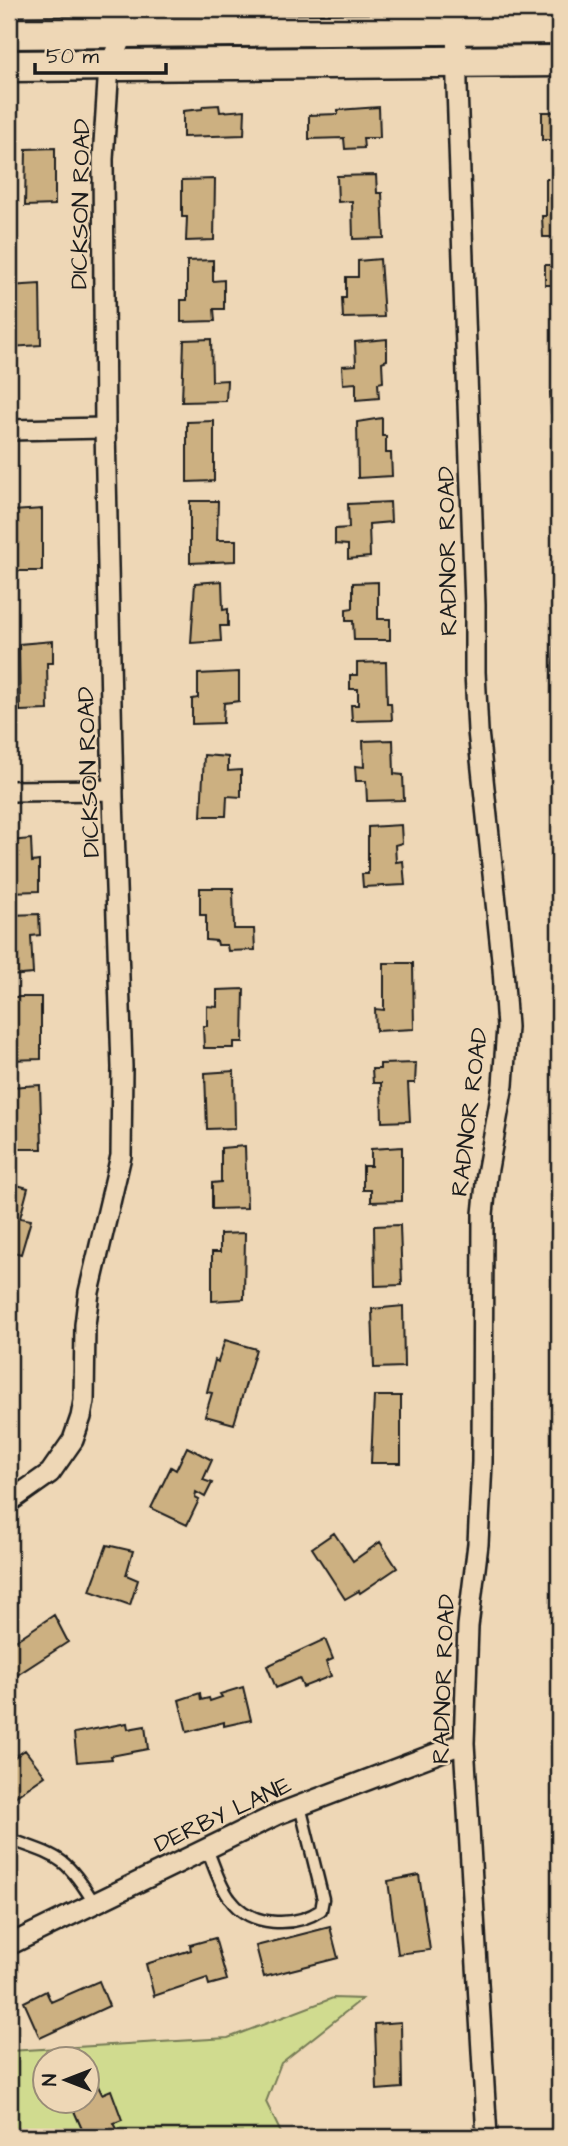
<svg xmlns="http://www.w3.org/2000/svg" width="568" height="2146" viewBox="0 0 568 2146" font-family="'Architects Daughter',sans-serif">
  <rect width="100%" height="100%" fill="#eed7b6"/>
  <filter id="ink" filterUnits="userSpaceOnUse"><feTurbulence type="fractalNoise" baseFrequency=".0143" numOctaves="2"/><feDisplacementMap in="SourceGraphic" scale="14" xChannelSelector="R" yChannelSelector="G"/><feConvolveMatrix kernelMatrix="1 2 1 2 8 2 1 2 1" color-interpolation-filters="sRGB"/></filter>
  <g filter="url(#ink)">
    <path fill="#d0db8f" stroke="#767c56" stroke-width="2" fill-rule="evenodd" d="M333 1998 362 1999 281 2063 266 2102 283 2137H9V2051L228 2038ZM46 2058H88V2100H46Z"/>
    <path fill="#ccb081" stroke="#1c1c1c" stroke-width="2" d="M219 105 220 112 245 110 244 135 183 137V111L202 109 203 106Z
      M379 107 380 138H363L364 148 345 149 344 138 309 139V115L338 114V110Z
      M542 112H559V140H542Z
      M55 148V205L25 206 26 149Z
      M376 175 377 193H382L384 238 353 239 352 201 338 202 337 176Z
      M215 179 214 240 186 241 187 217H182V180Z
      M546 179H559V237H543L542 216H546Z
      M380 259 384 317 343 318 342 298H346V277H358V261Z
      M213 260V281L224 280V309H214L215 321 181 322V300H187V261Z
      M545 265H559V326H555L554 285H545Z
      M40 284 41 345 10 347 9 286Z
      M211 339 212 381 227 380 226 401 182 402 184 340Z
      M387 339V360L382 362 383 382 378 383 379 398 356 400V383L343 384 342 366 356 365 355 342Z
      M555 349H559V413H551L550 392H555Z
      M382 418V436H386V453H391L392 476 358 478 357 422Z
      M214 421V481L187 482V422Z
      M551 438H559V501H552Z
      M190 501H218L217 540H236V561L190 563Z
      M390 502 391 522 369 524 370 557 348 559V545L335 544V529L349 528 348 504Z
      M42 509V571H13V511Z
      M556 527H559V589L552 590V569H556Z
      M222 581 223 610 228 609V626H220L221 641 191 643 195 583Z
      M378 582V619H390V640H354L353 621H346V609L353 608V583Z
      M555 616H559V671H553Z
      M53 641V663H47L48 710 20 711 19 644Z
      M386 662 387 703H391L392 720 352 721 351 705H358V689H350V675H357V663Z
      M239 672V701L224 703 223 723 192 724V699L198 698V674Z
      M555 707H559V727H556Z
      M393 740 394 774 403 775 404 800 367 801 366 781H356L355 766 364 767 363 741Z
      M204 755 228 757V771L241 770V797L227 796 226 816H201Z
      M401 825 402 843 395 845 396 862 403 861 405 885 363 887 362 874H368V827Z
      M31 839 32 862 39 861V891L9 892V841Z
      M200 888H233L234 929H254L255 950 228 951 227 945H218L217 941 206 940V915H200Z
      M39 914 40 935 31 936 33 974 9 976V915Z
      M384 963H413L414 1029 376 1031 375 1009 384 1010Z
      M244 989 243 1042H234V1048H204L203 1026H207V1006L217 1007V990Z
      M9 997H41V1059L9 1060Z
      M416 1063 415 1083H408L410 1121 382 1122 381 1083H373L372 1069H380V1064Z
      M234 1071 235 1128 207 1129 205 1073Z
      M40 1085 42 1149H9V1087Z
      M245 1146 247 1208 212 1209V1183L221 1182V1148Z
      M402 1147V1201L371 1202V1190H363V1166H371V1149Z
      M9 1183 28 1188 20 1218 31 1220 21 1254 9 1251Z
      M400 1225 402 1285 375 1286 374 1226Z
      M245 1233 244 1299 212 1301V1252H220V1234Z
      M403 1306 404 1367 374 1368 372 1309Z
      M225 1340 256 1349 234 1424 205 1416 212 1393 207 1392 215 1360 218 1362Z
      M374 1396H401V1463H371Z
      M187 1447 212 1460 203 1480 212 1483 205 1497 196 1492 195 1498 199 1500 187 1525 151 1508 171 1467 176 1470Z
      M334 1533 353 1561 380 1542 397 1568 360 1593 359 1591 345 1599 312 1548Z
      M107 1545 133 1551 126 1575 138 1580 130 1605 90 1591Z
      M54 1615 68 1642 11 1679 9 1675V1645Z
      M325 1639 333 1659 326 1662 331 1676 303 1687 299 1678 276 1688 267 1666Z
      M243 1687 251 1720 224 1726V1722L187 1732 179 1700 200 1693 201 1700 209 1698 210 1701 222 1697 220 1694Z
      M127 1723 128 1729 145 1726 148 1749 111 1756 112 1759 77 1762 74 1733Z
      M25 1750 45 1776 9 1801V1761Z
      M419 1875 430 1950 398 1954 388 1881Z
      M330 1927 338 1958 264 1977 256 1946Z
      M215 1938 227 1980 209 1985 207 1978 154 1996 146 1964 191 1950 190 1945Z
      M99 1981 109 2006 40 2038 24 2002 46 1991 51 2002Z
      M401 2022 402 2088 377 2090 375 2024Z
      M95 2080 102 2094 111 2090 122 2120 114 2123 121 2137 85 2136 74 2111 78 2108 75 2100H88V2084Z
      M375 2135H400V2137H375Z"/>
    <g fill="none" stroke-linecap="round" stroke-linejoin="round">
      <g stroke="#1c1c1c" stroke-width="15">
        <path id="service" d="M9 1839C59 1857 66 1856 94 1903
          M207 1849C214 1865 219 1885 230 1899 250 1927 294 1928 321 1910L323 1899 300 1806"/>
      </g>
      <g stroke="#1c1c1c" stroke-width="24">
        <path id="minor" d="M456 9 457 86 475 605V672L478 731 503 969 507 1027 503 1085 487 1174 483 1214 482 1462 478 1544 468 1626 464 1743 487 2137
          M9 430 105 428
          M9 791 113 790
          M9 1502 50 1473 73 1440 81 1417 84 1401 85 1325 89 1292 121 1156 122 1067 113 797 105 428 103 159 109 66 124 32 128 9
          M9 1945 278 1814 464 1743"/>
      </g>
      <g stroke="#1c1c1c" stroke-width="35">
        <path id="primary" d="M9 33 559 28
          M9 66 559 61"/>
      </g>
      <use href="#service" stroke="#eed7b6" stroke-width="10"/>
      <use href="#minor" stroke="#eed7b6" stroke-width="19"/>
      <use href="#primary" stroke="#eed7b6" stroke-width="30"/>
    </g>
  </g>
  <g text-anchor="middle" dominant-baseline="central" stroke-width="5" stroke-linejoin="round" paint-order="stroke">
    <g font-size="24" fill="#1c1c1c" stroke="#eed7b6">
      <text transform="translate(81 204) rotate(-89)">DICKSON ROAD</text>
      <text transform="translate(448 551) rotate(-91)">RADNOR ROAD</text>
      <text transform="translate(89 772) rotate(-92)">DICKSON ROAD</text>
      <text transform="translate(470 1112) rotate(-83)">RADNOR ROAD</text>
      <text transform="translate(444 1679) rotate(-88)">RADNOR ROAD</text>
      <text transform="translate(223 1815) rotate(-25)">DERBY LANE</text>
    </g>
  </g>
  <rect width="568" height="2146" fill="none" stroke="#eed7b6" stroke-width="35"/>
  <rect x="18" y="18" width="533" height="2111" fill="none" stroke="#1c1c1c" stroke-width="2.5" filter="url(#ink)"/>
  <g transform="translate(66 2080) rotate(270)"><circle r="33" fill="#eed7b6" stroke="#9a8c78" stroke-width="2"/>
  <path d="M0-5L12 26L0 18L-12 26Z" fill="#1c1c1c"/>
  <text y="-10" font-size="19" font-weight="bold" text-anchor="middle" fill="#1c1c1c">N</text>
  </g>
  <path d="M35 63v10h131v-10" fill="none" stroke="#1c1c1c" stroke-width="3.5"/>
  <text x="46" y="63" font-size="21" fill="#1c1c1c" stroke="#eed7b6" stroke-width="5" paint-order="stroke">50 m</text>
</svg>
